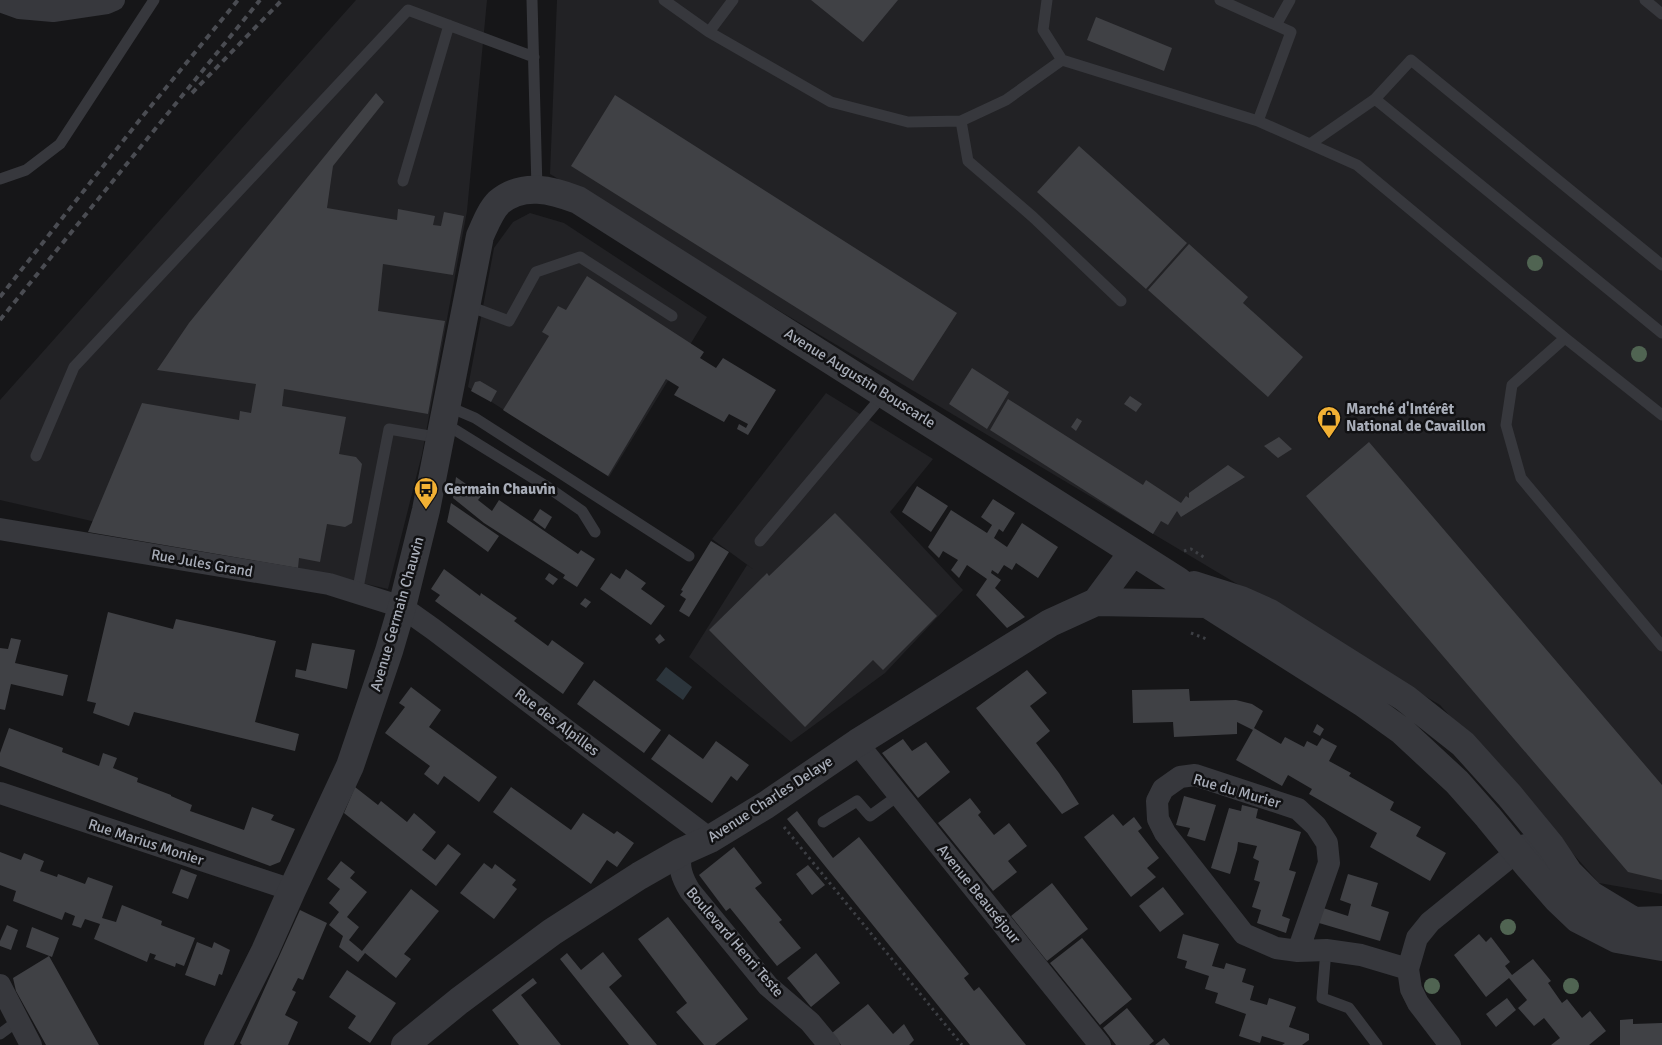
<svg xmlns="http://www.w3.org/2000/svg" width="1662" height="1045" viewBox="0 0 1662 1045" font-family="Signika,sans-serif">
  <rect width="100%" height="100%" fill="#161618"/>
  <path fill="#222225" d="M356 0H487L467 211 422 454 388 589 0 500V400Z
    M557 0H1662V894L1599 883 1440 705 550 174Z
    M530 213 564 223 707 317 609 477 468 387 494 248 513 222Z
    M826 393 933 459 890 512 963 590 885 673 791 742 689 657 747 565 753 569 712 539Z"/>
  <path fill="#2c353c" d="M666 667 692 687 683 700 656 680Z"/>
  <path fill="#404145" d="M811 0H898L863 42Z
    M1096 17 1172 48 1164 71 1087 40Z
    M376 93 384 102 333 166 327 208 397 220 398 209 435 216 433 225 441 226 444 212 464 216 453 275 383 264 378 311 445 321 428 414 284 389 282 406 346 417 339 454 356 457 362 464 352 523 345 527 327 524 320 562 299 558 298 568 88 532 142 403 239 420 240 411 251 413 256 384 157 370 189 323Z
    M615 95 957 313 913 381 571 166Z
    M1079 146 1187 243 1146 289 1037 192Z
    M1189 244 1248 297 1243 303 1303 357 1268 397 1148 290Z
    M587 276 704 352 700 358 716 368 723 358 776 390 748 435 737 429 739 424 746 428 748 424 729 414 724 422 674 395 679 387 666 379 608 476 503 410 549 336 542 332 558 306 566 310Z
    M972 368 1009 392 987 429 949 404Z
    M480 381 497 391 491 402 471 391 475 382Z
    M1130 396 1142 404 1136 412 1124 404Z
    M1008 399 1143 485 1146 480 1181 503 1186 496 1189 498V493L1228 465 1245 477 1181 517 1177 511 1168 525 1161 521 1153 534 990 430Z
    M1077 418 1082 421 1076 431 1071 427Z
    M1279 437 1292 449 1278 458 1264 446Z
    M1369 442 1662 785V880L1628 872 1306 496Z
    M456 477 482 495 478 500 492 511 499 500 578 554 581 550 595 559 577 587 563 578 565 575 484 523 453 498Z
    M917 486 948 506 931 532 902 512Z
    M993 499 1015 513 1003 532 999 529 994 538 1007 547 1022 523 1058 547 1038 578 1016 563 1012 570 1004 565 998 574 992 570 991 573 1001 580 995 588 1025 617 1007 628 976 595 987 579 967 565 959 578 951 570 958 560 943 551 939 558 928 547 951 510 987 533 992 525 981 517Z
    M451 503 499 536 488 552 447 522Z
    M540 509 552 517 545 529 533 520Z
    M835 513 937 616 883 670 873 660 805 727 709 630 767 573 769 576Z
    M711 541 729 552 689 617 679 611 686 599 680 595 683 591 681 590Z
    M444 569 480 596 481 593 517 618 514 621 548 646 552 640 584 663 563 694 435 601 440 595 431 589Z
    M626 569 646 583 641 589 665 606 651 625 600 589 611 573 620 579Z
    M549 573 558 579 553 585 545 579Z
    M585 598 591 602 586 608 580 604Z
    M108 612 173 629 176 619 276 641 255 722 299 734 295 751 134 712 129 726 93 713 96 703 87 701Z
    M660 634 665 640 659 644 655 639Z
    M11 638 21 640 15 663 68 675 63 696 11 684 5 710 0 709V648L8 649Z
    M312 643 355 650 347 689 295 677 296 669 306 671Z
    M1027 670 1047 693 1030 706 1050 731 1036 743 1059 773 1079 804 1062 814 976 708Z
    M594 680 661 730 644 753 577 704Z
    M411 687 441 710 429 727 497 777 479 802 444 776 438 785 424 774 430 766 385 733 405 707 399 703Z
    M1189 689 1190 701 1236 700 1252 704 1263 711 1253 730 1237 722V734L1174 737 1173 722 1133 723 1132 690Z
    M1317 724 1324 729 1320 736 1313 732Z
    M9 728 63 748 62 752 99 766 103 753 117 758 113 768 138 778 137 782 171 795V796L192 805 190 811 244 830 252 807 274 815 271 820 295 829 280 862 270 866 0 766V753Z
    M1254 728 1281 744 1285 737 1304 747 1307 741 1317 746 1322 738 1337 746 1329 761 1351 773 1349 776 1394 802 1390 810 1421 827 1416 836 1446 853 1430 881 1370 847 1377 833 1309 794 1312 789 1288 775 1282 786 1236 760Z
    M669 734 703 759 716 741 749 765 737 781 731 776 712 803 651 759Z
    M903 739 912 751 926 742 950 772 918 798 882 753Z
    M355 787 378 805 381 801 407 822 414 813 436 832 422 850 435 860 448 844 461 854 436 886 344 813Z
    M511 787 571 830 583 813 614 834 617 831 634 843 617 867 607 860 591 884 493 812Z
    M1184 796 1216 805 1205 841 1187 836 1190 828 1176 825Z
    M970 798 981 812 978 815 994 835 1009 823 1027 846 1008 861 1017 872 993 891 938 823Z
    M1242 805 1258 809 1256 818 1301 832 1289 870 1296 872 1282 916 1290 919 1286 933 1257 923 1261 910 1252 907 1260 882 1254 880 1259 861 1253 858 1257 846 1238 842 1237 850 1230 874 1211 868 1229 808 1241 811Z
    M797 811 833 858 859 837 969 974 964 978 974 991 979 987 1026 1045H970L787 819Z
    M1113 814 1123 826 1134 817 1142 828 1138 831 1159 858 1147 868 1156 877 1131 897 1084 837Z
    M734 847 762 883 755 888 782 920 779 922 801 948 777 966 730 908 726 911 699 875Z
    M0 852 21 860 24 853 44 861 40 871 57 877 58 874 85 884 88 877 113 886 102 918 116 922 122 905 162 921 161 925 195 938 184 966 176 963 175 967 154 959 156 955 150 953 147 962 94 939 100 924 85 919 81 928 72 925 75 916 65 912 62 920 13 901 16 891 0 885Z
    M341 861 355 872 350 878 367 892 347 917 359 927 349 940 362 951 411 889 439 911 404 954 411 959 396 978 365 953 358 962 339 947 343 936 329 925 339 912 329 903 340 889 327 879Z
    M484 863 492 869 495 864 516 880 512 885 517 889 494 919 460 893Z
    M808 865 825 885 812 895 796 874Z
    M181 869 197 875 188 899 172 893Z
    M1348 874 1378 883 1371 906 1389 912 1380 941 1319 923 1323 908 1348 916 1351 904 1340 900Z
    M1052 883 1088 929 1047 961 1011 916Z
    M1163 887 1184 914 1160 932 1139 906Z
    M300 910 327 923 303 980 298 978 292 990 296 992 285 1015 298 1022 288 1045H242L240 1043Z
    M668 917 748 1019 715 1045H704L676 1012 687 1003 638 939Z
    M7 925 18 930 11 950 0 946V941Z
    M32 927 59 938 52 957 26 947Z
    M1183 934 1219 944 1212 966 1224 969 1226 963 1246 969 1242 982 1254 986 1250 1000 1267 1005 1269 998 1296 1007 1289 1027 1309 1034V1040L1302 1045H1282L1285 1043 1262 1036 1260 1043 1239 1036 1246 1014 1215 1003 1218 993 1205 989 1209 976 1185 968 1187 961 1177 958Z
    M1479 934 1486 942 1491 937 1510 962 1505 966 1512 975 1533 959 1551 981 1548 983 1562 1003 1567 999 1582 1018 1590 1011 1606 1031 1589 1045H1551L1560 1038 1544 1018 1534 1026 1518 1008 1527 1000 1509 978 1486 997 1454 955Z
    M1082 938 1132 999 1100 1025 1050 963Z
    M197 942 212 948 214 942 230 950 222 975 219 974 215 986 185 975Z
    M603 952 622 976 609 987 657 1045H629L560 959 567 953 581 970Z
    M816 953 840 983 811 1007 787 978Z
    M49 956 99 1045H46L16 991 13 978Z
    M347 970 396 1003 370 1043 348 1028 356 1016 329 997Z
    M533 978 537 983 521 995 561 1045H519L492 1010Z
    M1507 998 1516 1010 1496 1027 1486 1014Z
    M868 1004 893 1034 904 1024 914 1040 909 1045H841L832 1033Z
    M1127 1008 1154 1041 1149 1045H1116L1103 1028Z
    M1633 1019V1024L1662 1023V1045H1620V1020Z
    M1164 1038 1170 1045H1155Z"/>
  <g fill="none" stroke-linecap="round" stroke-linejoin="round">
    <path stroke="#3d3f44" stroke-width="3" stroke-dasharray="2.5 4" stroke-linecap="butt" d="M1184 551 1191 549 1205 558
      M1191 633 1209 640
      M784 827 962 1045"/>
    <path stroke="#37383d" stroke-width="11" d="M532 0 537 189
      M664 0 709 32 831 102 908 122 961 121 1006 100 1062 60
      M1047 0 1043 30 1062 60 1258 121 1357 165 1565 338 1662 415
      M1220 0 1291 32 1258 121
      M1645 0 1662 14
      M1276 25 1290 0
      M709 32 733 0
      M1375 99 1411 60 1662 265
      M961 121 968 161 1033 217 1121 301
      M1310 144 1375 99 1662 333
      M0 179 26 170 60 144 154 0
      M403 181 449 25
      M466 305 509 321 536 272 580 257 672 316
      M1565 338 1512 385 1506 425 1521 478 1662 646
      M447 406 475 418 689 556
      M444 423 549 488 582 511 595 532
      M36 456 74 367 408 10 534 57
      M760 541 884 394
      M357 593 389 429 441 438
      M823 822 857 801 870 816 899 795
      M1326 950 1322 998 1349 1008 1377 1045
      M0 1034 19 1020"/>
    <path stroke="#37383d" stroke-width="22" d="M0 1 19 8 53 11 107 3 114 0
      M0 529 329 584 402 607 433 629 710 839
      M857 743 1100 1045
      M0 793 292 890
      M681 852C678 867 682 878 690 891L768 986 810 1022 829 1045
      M1298 951 1329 863 1327 843 1316 826 1298 809 1195 775 1180 777 1163 789 1157 801 1158 819 1165 833 1244 934 1276 948 1298 951 1326 950 1361 955 1408 969
      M0 985 31 1045
      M1450 1045 1418 1003 1411 989 1408 969 1417 938 1430 922 1525 845 1540 856 1565 885"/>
    <path stroke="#37383d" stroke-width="28" d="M1194 585 1241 600 1270 613 1405 698 1463 744 1510 796 1551 846 1569 873 1591 895 1634 921 1662 920
      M1096 602 1133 552
      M218 1045 265 951 292 890 350 766 389 651 402 607 426 510 480 236C485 225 490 211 499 202 523 182 552 190 578 200L1177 580 1207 604 1363 703 1402 731 1457 782 1488 817 1529 867 1557 899 1578 919 1617 939 1662 947
      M405 1045 459 1001 552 932 639 876 681 852 710 839 766 805 857 743 1050 623 1096 602 1207 604"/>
    <path stroke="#4a4c52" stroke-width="4" stroke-dasharray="6 5" stroke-linecap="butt" d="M192 93 282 0
      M0 297 142 117 238 0
      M0 320 260 0"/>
  </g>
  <g fill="#506452">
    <circle cx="1535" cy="263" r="8"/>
    <circle cx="1639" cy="354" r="8"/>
    <circle cx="1508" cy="927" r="8"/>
    <circle cx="1432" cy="986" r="8"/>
    <circle cx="1571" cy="986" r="8"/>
  </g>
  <defs>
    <g id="shop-pin" transform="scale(1.25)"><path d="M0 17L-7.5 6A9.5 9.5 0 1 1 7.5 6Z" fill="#f2b134" stroke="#111113"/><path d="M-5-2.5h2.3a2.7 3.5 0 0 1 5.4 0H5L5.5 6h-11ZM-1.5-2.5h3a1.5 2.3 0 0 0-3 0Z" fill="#111"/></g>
    <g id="bus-pin" transform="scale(1.25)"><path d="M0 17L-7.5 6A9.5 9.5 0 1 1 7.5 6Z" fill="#f2b134" stroke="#111113"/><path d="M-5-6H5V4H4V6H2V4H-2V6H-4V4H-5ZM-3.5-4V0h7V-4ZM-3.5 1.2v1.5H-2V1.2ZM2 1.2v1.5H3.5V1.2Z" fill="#111"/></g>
  </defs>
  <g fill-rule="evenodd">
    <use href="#shop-pin" x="1329" y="418"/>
    <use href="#bus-pin" x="426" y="489"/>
  </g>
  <g text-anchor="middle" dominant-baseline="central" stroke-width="5" stroke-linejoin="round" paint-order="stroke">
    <g font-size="15" fill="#a8adb8" stroke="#111113">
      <text transform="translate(860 378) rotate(32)">Avenue Augustin Bouscarle</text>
      <text transform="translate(202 563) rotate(10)">Rue Jules Grand</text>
      <text transform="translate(397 614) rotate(-74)">Avenue Germain Chauvin</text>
      <text transform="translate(557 722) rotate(37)">Rue des Alpilles</text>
      <text transform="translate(1237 791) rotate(16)">Rue du Murier</text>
      <text transform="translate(770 799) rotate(-33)">Avenue Charles Delaye</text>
      <text transform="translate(146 842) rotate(18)">Rue Marius Monier</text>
      <text transform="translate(979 894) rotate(51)">Avenue Beauséjour</text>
      <text transform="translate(735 942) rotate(49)">Boulevard Henri Teste</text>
    </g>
    <g font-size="15" font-weight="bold" fill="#a8adb8" stroke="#111113" text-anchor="start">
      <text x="1346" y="409">Marché d'Intérêt<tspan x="1346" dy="17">National de Cavaillon</tspan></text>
      <text x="444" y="489">Germain Chauvin</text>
    </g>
  </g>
</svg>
